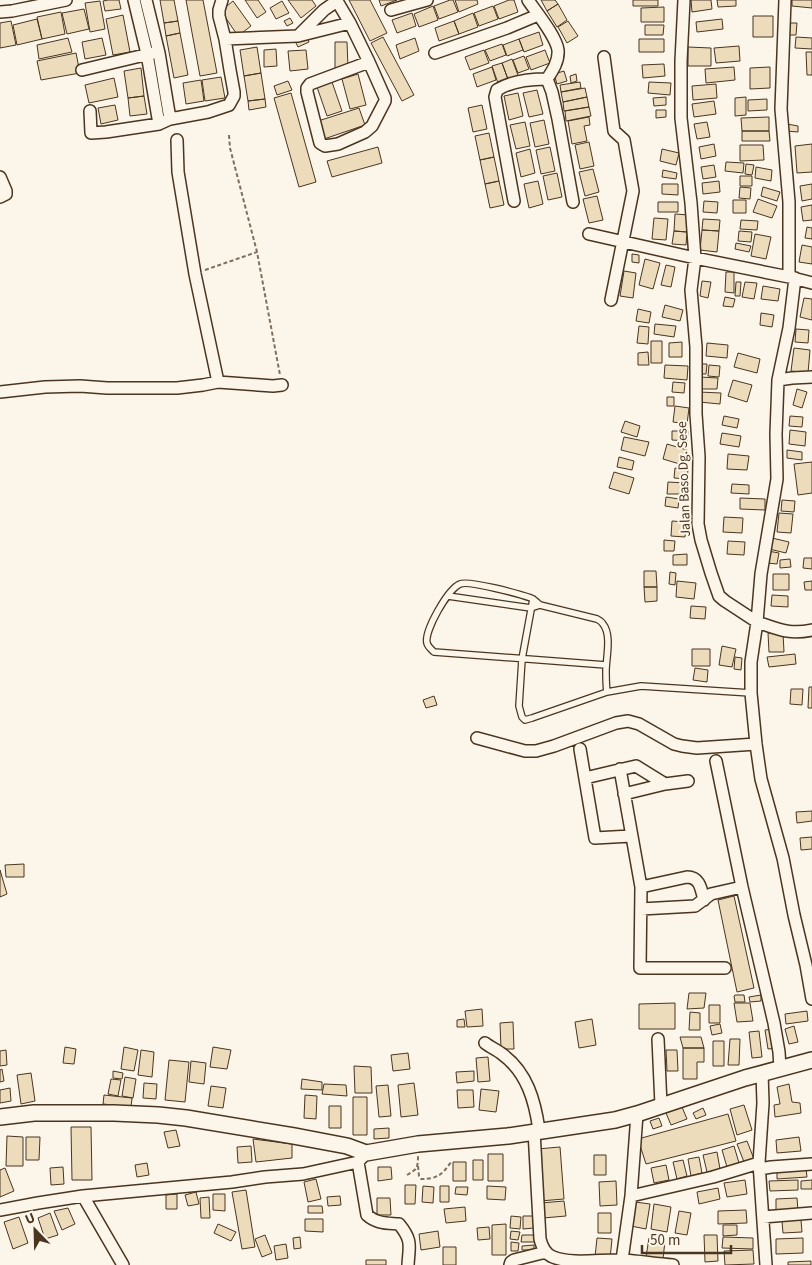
<svg xmlns="http://www.w3.org/2000/svg" width="812" height="1265" viewBox="0 0 812 1265" font-family="'Source Sans 3',sans-serif">
  <rect width="100%" height="100%" fill="#fbf6e9"/>
  <path fill="#ecdcbc" stroke="#4a3520" d="M108 0H119L121 9 105 11 103 1Z
    M160 0H174L178 21 164 23Z
    M186 0H203L217 73 200 76Z
    M245 0H258L266 12 257 18Z
    M288 0H312L316 6 301 18Z
    M349 0H370L387 33 370 41Z
    M379 0H397L381 6Z
    M450 0H453L458 12 439 19 434 6Z
    M455 0H477L478 4 459 12Z
    M509 0H514L518 12 499 19 494 6Z
    M541 0H555L558 4 547 11Z
    M633 0H658V6H633Z
    M691 0H711L712 9 692 12Z
    M717 0H736V6L718 7Z
    M792 0H812V8L792 6Z
    M100 1 105 29 90 32 85 3Z
    M233 1 251 26 238 36 221 11Z
    M282 1 289 13 276 19 270 8Z
    M558 4 567 20 557 27 547 11Z
    M433 6 438 20 419 27 414 14Z
    M493 6 498 19 479 26 474 13Z
    M664 7V22H641V8Z
    M84 9 89 29 67 34 62 13Z
    M61 12 65 34 42 39 37 17Z
    M412 13 416 26 397 33 392 20Z
    M473 13 478 27 459 34 454 21Z
    M123 15 130 52 113 55 106 19Z
    M753 16H773V37H753Z
    M290 18 293 23 287 26 284 21Z
    M37 19 42 39 17 45 13 25Z
    M722 19 723 29 697 32 696 22Z
    M11 21 16 45 0 48V23Z
    M178 21 180 33 166 36 164 23Z
    M454 21 459 34 439 41 435 28Z
    M568 21 578 36 567 43 558 27Z
    M790 23H797L796 35H789Z
    M645 25H664L663 35H645Z
    M539 32 543 45 524 52 519 39Z
    M180 33 188 75 174 78 166 36Z
    M306 36 309 42 298 47 295 41Z
    M383 37 414 95 402 101 371 43Z
    M796 37 812 38V49L795 48Z
    M68 38 72 52 39 59 37 45Z
    M102 38 106 55 85 59 82 42Z
    M415 38 419 51 400 59 396 45Z
    M519 39 523 50 507 56 503 45Z
    M639 39H664V52H639Z
    M335 42H347L348 67 335 68Z
    M502 44 506 55 490 61 485 50Z
    M739 46 740 61 716 63 714 48Z
    M257 47 261 73 244 76 240 50Z
    M688 47 711 48V66H688Z
    M276 49 277 66 264 67V50Z
    M306 50 308 69 290 71 288 51Z
    M484 50 489 63 470 70 465 57Z
    M545 50 550 63 531 70 526 57Z
    M806 52H812V75H807Z
    M76 53 80 73 41 80 37 61Z
    M524 56 529 69 518 73 513 60Z
    M512 59 519 78 509 82 502 63Z
    M502 63 509 82 499 86 492 66Z
    M664 64 665 76 643 78 642 65Z
    M492 67 496 80 477 87 473 74Z
    M734 67 735 80 706 83 705 69Z
    M770 67V88L750 89V68Z
    M141 68 144 96 128 98 124 71Z
    M564 71 567 81 557 84 554 74Z
    M261 73 265 99 248 101 244 76Z
    M358 74 366 105 350 109 342 79Z
    M576 74 577 81 571 83 570 76Z
    M221 77 225 98 205 101 202 80Z
    M114 78 118 97 89 103 85 85Z
    M201 80 204 101 186 104 183 83Z
    M288 81 292 90 277 95 274 86Z
    M332 82 342 111 327 116 317 87Z
    M580 82 581 88 561 92 560 85Z
    M649 82 671 83 670 95 648 93Z
    M716 84 717 98 693 100 692 86Z
    M585 88 587 97 563 102 561 92Z
    M537 90 543 114 529 117 523 93Z
    M291 93 316 182 299 187 274 98Z
    M518 93 523 116 509 120 504 96Z
    M144 96 147 114 130 116 128 98Z
    M587 97 589 107 564 111 563 102Z
    M666 97V105L654 106 653 98Z
    M746 97V115L735 116V98Z
    M265 99 266 107 249 110 248 101Z
    M767 99V110L748 111V100Z
    M714 101 716 114 694 117 692 104Z
    M115 105 118 120 101 124 98 108Z
    M482 105 487 129 473 132 468 108Z
    M589 107 591 116 566 121 565 111Z
    M359 108 365 125 324 139 318 121Z
    M656 110H666V117L656 118Z
    M589 117 590 125 584 126 587 141 572 144 568 121Z
    M769 117V131H742L741 118Z
    M544 120 549 144 535 147 530 123Z
    M525 122 530 146 516 149 510 125Z
    M707 122 710 137 697 139 694 124Z
    M787 124 798 126V132L786 131Z
    M742 131H769L770 141H742Z
    M489 133 494 157 480 160 475 136Z
    M589 142 594 166 580 169 575 145Z
    M714 144 716 156 701 159 699 147Z
    M812 144V172L797 173 795 146Z
    M740 145H763L764 160 740 161Z
    M378 147 382 163 332 177 327 161Z
    M550 147 555 171 541 174 536 150Z
    M530 149 535 173 521 177 516 153Z
    M662 149 679 153 676 165 660 161Z
    M494 157 499 181 485 184 480 160Z
    M726 162 744 163 743 173 725 171Z
    M746 164 754 165 752 175 745 174Z
    M714 165 716 177 703 179 701 167Z
    M756 167 772 170 771 181 755 178Z
    M593 169 599 192 585 196 579 172Z
    M663 170 677 173 676 179 662 177Z
    M557 173 562 197 548 200 543 176Z
    M740 176H752V186H740Z
    M499 181 504 205 490 208 485 184Z
    M538 181 543 204 529 208 524 184Z
    M719 181 720 192 703 194 702 183Z
    M662 184H678V195L662 194Z
    M812 184V199L802 201 800 186Z
    M740 187 751 188 750 199 739 198Z
    M763 187 780 192 777 201 761 196Z
    M597 196 603 220 589 223 583 199Z
    M758 199 777 206 772 218 753 212Z
    M733 200H746V213H733Z
    M704 201 718 202 717 213 703 212Z
    M658 202H678V212H658Z
    M812 205V220L803 221 801 207Z
    M675 214 689 215 687 232 674 231Z
    M654 218 668 219 666 240 652 239Z
    M703 219 720 220 719 231 702 230Z
    M741 220 758 221 757 230 740 229Z
    M807 227 812 228V239L805 238Z
    M702 230 719 231 717 252 700 250Z
    M674 231 687 232 686 245 672 244Z
    M739 231 752 232 751 242 738 241Z
    M755 234 771 237 766 259 751 256Z
    M736 243 751 246 749 252 735 249Z
    M802 245 812 247V264L799 262Z
    M632 254 639 255V263L632 262Z
    M645 259 660 263 653 289 639 285Z
    M666 265 675 267 671 287 661 285Z
    M624 271 636 273 633 298 620 296Z
    M726 272H734V293L725 292Z
    M702 281 711 282 708 298 700 296Z
    M736 282H741L740 296H735Z
    M745 282 757 283 754 299 742 297Z
    M763 286 780 289 778 301 761 299Z
    M725 297 735 299 733 307 723 306Z
    M804 298 812 299V320L800 317Z
    M665 305 683 310 680 321 662 317Z
    M638 309 651 312 649 323 636 321Z
    M761 313 774 315 772 327 760 325Z
    M655 324 676 326 674 337 654 334Z
    M639 326 649 327 648 344 637 343Z
    M796 329 809 330 808 343 795 342Z
    M651 341H662V363H651Z
    M682 342V357H669V343Z
    M707 343 728 345 727 358 706 356Z
    M794 348 810 350 808 373 791 371Z
    M648 352 649 365H638V353Z
    M738 353 760 359 757 373 734 367Z
    M702 364H707L706 374H701Z
    M665 365 688 366 687 380 664 378Z
    M709 365 720 366 719 377 708 376Z
    M700 377 718 378 717 389H699Z
    M733 380 752 385 747 402 728 396Z
    M673 382 685 383 684 393 672 392Z
    M797 389 807 392 802 408 793 405Z
    M699 392 721 393 720 404 699 402Z
    M667 397H674V406H667Z
    M675 406 689 408 687 424 673 422Z
    M724 416 739 419 737 428 722 425Z
    M790 416 803 417 802 427 789 426Z
    M625 421 640 426 637 437 621 432Z
    M790 430 806 432 805 446 789 444Z
    M672 431H688L687 441 672 440Z
    M722 433 741 436 739 447 720 444Z
    M624 437 649 442 645 456 621 450Z
    M667 444 687 450 683 465 663 459Z
    M787 450 802 452V460L787 458Z
    M728 454 749 456 747 470 727 469Z
    M619 457 634 461 632 470 617 467Z
    M812 462V493L798 495 794 464Z
    M675 468 688 470 687 479 674 478Z
    M614 472 634 478 629 494 609 488Z
    M668 482 686 483 685 494H667Z
    M732 484 749 485V494L731 493Z
    M666 497 679 499 678 508 665 506Z
    M740 498 765 499V510L740 509Z
    M782 500 795 501 794 512 781 511Z
    M779 513 793 514 791 533 777 532Z
    M724 517 743 518 742 533 723 532Z
    M672 521 686 522 685 537 671 536Z
    M772 538 789 542 786 553 769 549Z
    M664 540 675 541 674 551H664Z
    M728 541 745 542 744 555 727 554Z
    M768 551 779 553 777 564 767 563Z
    M687 554V565H673V555Z
    M804 558H812V569L803 568Z
    M790 559 791 567 780 568V560Z
    M644 571H656L657 587H644Z
    M670 572 676 573 675 585 669 584Z
    M773 574H789V590H773Z
    M677 581 696 583 694 599 676 597Z
    M812 581V590H805L804 582Z
    M644 587H657V601L645 602Z
    M772 595 788 596V607L771 606Z
    M691 606 706 607 705 619 690 618Z
    M768 633H783L784 652H769Z
    M722 646 736 649 732 667 719 665Z
    M692 649H710V666H692Z
    M795 654 796 664 769 667 767 657Z
    M735 657 742 658 741 670 734 669Z
    M695 668 708 670 707 682 693 680Z
    M809 687H812V708H808Z
    M791 689H803L802 705 790 704Z
    M434 696 437 705 426 708 423 700Z
    M812 811V821L797 823 796 812Z
    M812 837V849L801 850 800 838Z
    M24 864V877H6L5 865Z
    M0 870 7 894 0 897Z
    M734 896 754 988 737 992 718 900Z
    M689 993H706L704 1008 687 1009Z
    M735 995H744L745 1002H735L734 996Z
    M761 995V1001L750 1002 749 997Z
    M675 1003V1029H639V1004Z
    M734 1003H750L753 1021 737 1022Z
    M709 1005H720V1023H709Z
    M482 1009 483 1026 467 1027 465 1011Z
    M807 1011 808 1021 786 1024 785 1014Z
    M690 1012 700 1013V1030H689Z
    M464 1019 465 1027H457V1020Z
    M592 1019 596 1045 579 1048 575 1022Z
    M513 1022 514 1049H501L500 1023Z
    M720 1024 722 1033 712 1035 710 1026Z
    M794 1026 798 1042 789 1044 785 1029Z
    M774 1029 777 1048 768 1049 765 1030Z
    M759 1031 762 1057 752 1058 749 1032Z
    M680 1037H701L704 1048H683Z
    M730 1039H740L739 1065H728Z
    M713 1041H724V1066H713Z
    M65 1047 76 1049 74 1064 63 1063Z
    M124 1047 138 1050 134 1071 121 1069Z
    M213 1047 231 1050 227 1069 210 1067Z
    M683 1048H704V1062H697V1079H683Z
    M6 1050 7 1065 0 1066V1051Z
    M141 1050 154 1052 152 1077 138 1075Z
    M666 1050H677L678 1071H667Z
    M408 1053 410 1069 393 1071 391 1055Z
    M488 1057 490 1081 478 1082 476 1058Z
    M169 1060 189 1062 185 1102 165 1100Z
    M191 1061 206 1063 204 1084 189 1082Z
    M354 1066 371 1067 372 1093H355Z
    M2 1069 4 1081 0 1082V1070Z
    M113 1071 123 1073 122 1079 113 1078Z
    M474 1071V1081L457 1083 456 1072Z
    M31 1073 35 1101 21 1104 17 1075Z
    M125 1077 136 1079 133 1098 122 1096Z
    M111 1079 121 1080 118 1096 108 1094Z
    M302 1079 322 1082V1090L301 1089Z
    M144 1083 157 1084 156 1099 143 1098Z
    M414 1083 418 1115 401 1117 398 1085Z
    M324 1084 346 1085 347 1096 322 1094Z
    M789 1084 792 1102 800 1103 801 1113 775 1117 774 1105 780 1104 777 1087Z
    M388 1085 391 1116 379 1117 376 1086Z
    M211 1086 226 1088 223 1108 208 1106Z
    M10 1088 11 1101 0 1103V1090Z
    M481 1089 499 1091 496 1112 479 1110Z
    M457 1090H473L474 1107 458 1108Z
    M104 1095 132 1098 131 1107 103 1104Z
    M305 1095 317 1096 316 1119 304 1118Z
    M353 1097H367V1135H353Z
    M744 1105 752 1130 737 1135 730 1109Z
    M329 1106H341V1128H329Z
    M682 1107 687 1119 671 1125 666 1113Z
    M703 1108 706 1115 696 1119 693 1113Z
    M728 1114 736 1141 646 1164 638 1139Z
    M659 1118 662 1126 653 1129 650 1121Z
    M71 1127H91L92 1180H72Z
    M389 1128V1138L374 1139V1129Z
    M176 1130 180 1146 168 1148 164 1132Z
    M7 1136 23 1137V1166H6Z
    M26 1137H40L39 1160H26Z
    M799 1137 801 1151 777 1153 776 1140Z
    M253 1139 292 1144V1158L256 1162Z
    M747 1141 754 1159 744 1162 737 1144Z
    M251 1146 252 1162 238 1163 237 1147Z
    M734 1146 739 1163 727 1167 722 1150Z
    M560 1147 564 1199 540 1201 537 1149Z
    M717 1152 720 1169 707 1172 703 1155Z
    M488 1154H503V1181H488Z
    M594 1155H606V1175H594Z
    M699 1157 702 1173 691 1176 688 1159Z
    M473 1160H483V1180H473Z
    M683 1160 687 1176 677 1179 673 1162Z
    M453 1162H466V1181H453Z
    M147 1163 149 1175 137 1177 135 1165Z
    M666 1165 669 1180 654 1183 651 1168Z
    M63 1167 64 1184 51 1185 50 1168Z
    M378 1167H391L392 1179 378 1181Z
    M5 1168 14 1191 0 1197V1170Z
    M806 1168 807 1177 777 1179V1170Z
    M316 1179 321 1199 308 1202 304 1182Z
    M745 1180 747 1194 727 1197 724 1183Z
    M798 1180V1190L770 1191 769 1181Z
    M812 1180V1189H801V1181Z
    M616 1181 617 1205 600 1206 599 1182Z
    M405 1185H416L415 1204H405Z
    M423 1186 434 1187 433 1203 422 1202Z
    M440 1186H449V1202H440Z
    M487 1186 506 1187 505 1200 487 1199Z
    M456 1187H468L467 1195 455 1194Z
    M718 1188 720 1199 699 1204 697 1192Z
    M246 1190 255 1247 242 1249 232 1192Z
    M196 1192 199 1204 188 1206 185 1195Z
    M177 1194V1209H166V1195Z
    M213 1194H225V1211L213 1210Z
    M340 1196 341 1205 328 1206 327 1197Z
    M209 1197 210 1218H201L200 1198Z
    M377 1198H390L391 1215H377Z
    M797 1198 798 1211 776 1212V1199Z
    M564 1201 566 1216 543 1218 541 1203Z
    M635 1202 650 1204 646 1229 631 1226Z
    M654 1204 671 1207 667 1232 651 1229Z
    M308 1206H322L323 1213H308Z
    M465 1207 466 1221 446 1223 444 1209Z
    M68 1208 75 1224 62 1230 54 1211Z
    M746 1210 747 1223 718 1224V1211Z
    M679 1211 691 1213 687 1235 675 1233Z
    M50 1213 58 1235 45 1239 38 1218Z
    M598 1213H611V1233H598Z
    M511 1216 521 1217 520 1229 510 1228Z
    M523 1216H533L534 1228 523 1229Z
    M19 1217 28 1243 13 1249 4 1222Z
    M305 1219H323V1232L305 1231Z
    M801 1220 802 1232 783 1233 782 1221Z
    M218 1224 236 1232 231 1241 214 1233Z
    M506 1224V1255H492V1225Z
    M723 1225H737V1235L723 1236Z
    M489 1227 490 1239 478 1240 477 1228Z
    M438 1231 440 1247 421 1250 419 1234Z
    M511 1231 520 1232 518 1240 510 1239Z
    M265 1235 272 1253 262 1257 255 1239Z
    M522 1235H536V1242H521Z
    M704 1235H717L718 1261 705 1262Z
    M300 1237 301 1248 294 1249 293 1238Z
    M723 1237 753 1238V1249L722 1248Z
    M597 1238 612 1239 610 1259 595 1257Z
    M649 1238 665 1241 663 1259 646 1257Z
    M803 1238V1253L776 1254V1239Z
    M511 1242 519 1243 518 1251H511Z
    M286 1244 288 1258 276 1260 274 1246Z
    M534 1245V1250H522V1246Z
    M443 1247H456V1265H443Z
    M753 1250 754 1264 725 1265 724 1251Z
    M366 1260H386V1265H366Z
    M811 1261V1265H788V1262Z"/>
  <g fill="none" stroke-linecap="round" stroke-linejoin="round">
    <g stroke="#4a3520" stroke-width="8">
      <path id="lane" d="M448 596 531 608 540 605
        M533 599 522 659 519 706 522 717 525 720 532 718 607 692 641 686 751 693
        M606 665 434 652C431 649 428 647 427 643 424 631 448 589 460 584 468 580 520 594 531 598 535 600 537 602 540 605L597 619C599 620 602 622 603 624 612 635 606 658 606 671 606 678 606 685 607 692"/>
    </g>
    <g stroke="#4a3520" stroke-width="14">
      <path id="street" d="M134 0 147 54 159 124
        M146 0 159 53 170 119
        M528 0C536 12 556 36 558 50 559 61 553 70 547 79L552 92 558 119 573 202
        M684 0 681 61V118L691 203 695 258 691 290 696 347V414L699 457 698 524 701 540 711 573 719 596 725 601 757 622 751 662V693L756 744 761 779 783 858 794 915 806 965 812 999
        M785 0 781 109 789 202V277
        M391 10 427 0
        M0 12 12 11 66 0
        M298 36 324 10 337 1 350 23
        M225 39 298 36 350 23 369 62
        M435 53 507 28 538 15
        M604 57 614 131 624 140 633 191 611 300
        M369 62 385 98V101L372 126 365 132 338 144 325 146 320 143 307 92V88L310 84Z
        M82 70 153 53
        M90 111 91 133 106 132 159 124 170 119 208 112 229 105 234 96V92L230 70 225 39 219 16V10L222 0
        M177 140 178 172 195 274 218 382
        M0 177 6 191V194L0 197
        M514 201 495 97 497 90C511 81 530 79 547 79
        M589 234 695 258 789 277 812 283
        M795 278 789 328 778 380 776 434 777 479 761 574 757 622C778 629 789 635 812 630
        M778 380 792 378 812 377
        M0 392 45 387 80 386 107 388H177L203 385 218 382 273 386 282 385
        M477 738 525 751H536L554 746 616 723 628 721 639 724 674 744 682 746 697 748 756 744
        M580 749 595 838 631 836
        M716 761 742 887 774 1023 779 1052 780 1068
        M620 769 641 887 640 968H725
        M585 778 636 766 665 784 688 781
        M624 794 665 784
        M641 887 687 877C700 877 701 889 704 900
        M641 909 695 906 711 894 742 887
        M658 1039 661 1105
        M485 1043C490 1047 497 1050 502 1054 527 1072 535 1101 539 1130
        M762 1073 763 1103 759 1163 766 1265
        M534 1131 540 1239C542 1247 545 1254 553 1257 573 1265 601 1259 623 1260 640 1261 656 1264 673 1265
        M358 1162 367 1215C377 1224 387 1223 399 1224 413 1241 409 1246 408 1265
        M760 1169 771 1167 812 1164
        M631 1196 637 1114
        M0 1210 38 1203 83 1196
        M763 1217 812 1213
        M622 1260 631 1196 713 1177 759 1163
        M123 1265 83 1196 232 1182 265 1177 303 1174 358 1162 366 1153
        M510 1265 511 1262 514 1260 546 1252"/>
    </g>
    <g stroke="#4a3520" stroke-width="18">
      <path id="secondary" d="M0 1117 34 1113H114L158 1115 186 1118 294 1136 347 1146 366 1153 418 1144 508 1136 615 1120 637 1114 745 1078 812 1060"/>
    </g>
    <path stroke="#7f6f5c" stroke-width="2" stroke-dasharray="4 2.5" stroke-linecap="butt" d="M229 135 230 148 257 252 280 375
      M205 270 257 252
      M418 1166 419 1176 421 1179C437 1179 442 1175 451 1162
      M407 1175C417 1169 418 1168 418 1156"/>
    <use href="#lane" stroke="#fbf6e9" stroke-width="5.5"/>
    <use href="#street" stroke="#fbf6e9" stroke-width="11"/>
    <use href="#secondary" stroke="#fbf6e9" stroke-width="15"/>
  </g>
  <g text-anchor="middle" dominant-baseline="central" stroke-width="4" stroke-linejoin="round" paint-order="stroke">
    <g font-size="14" fill="#4a3520" stroke="#fbf6e9">
      <text transform="translate(684 479) rotate(-92)">Jalan Baso Dg. Sese</text>
    </g>
  </g>
  <g transform="translate(35 1230) rotate(337)" stroke="#fbf6e9" stroke-width="4" paint-order="stroke">
  <path d="M0-4L9 19L0 12L-9 19Z" fill="#4a3520"/>
  <text y="-8" font-size="14" font-weight="bold" text-anchor="middle" fill="#4a3520">U</text>
  </g>
  <path d="M642 1245v8h89v-8" fill="none" stroke="#4a3520" stroke-width="2.5"/>
  <text x="650" y="1245" font-size="15" fill="#4a3520" stroke="#fbf6e9" stroke-width="4" paint-order="stroke">50 m</text>
</svg>
